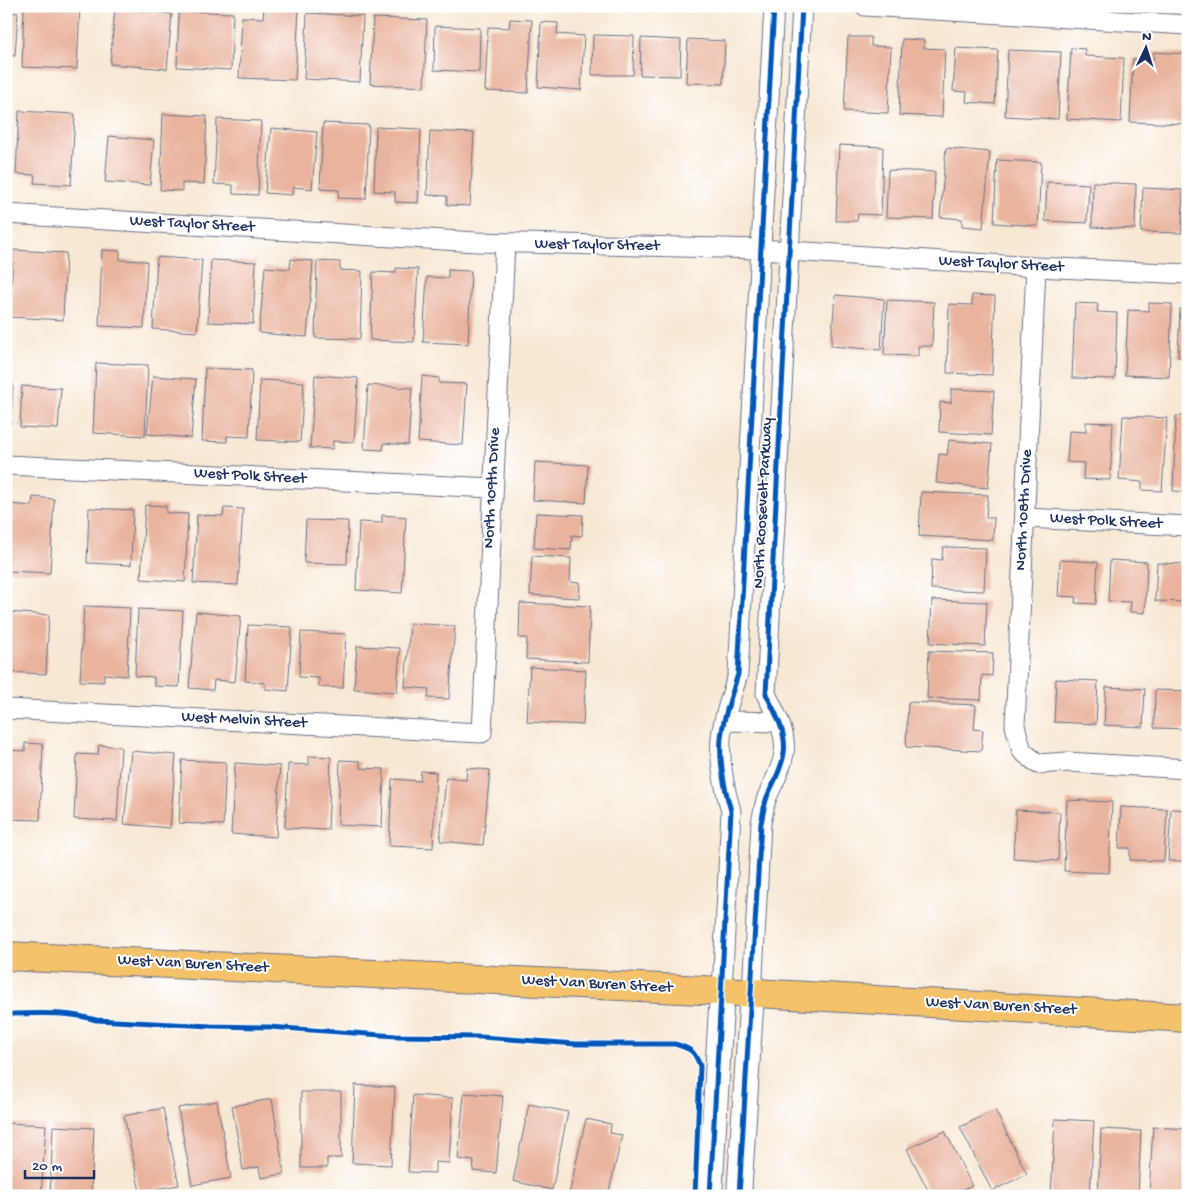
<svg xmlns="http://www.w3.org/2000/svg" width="1194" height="1202" viewBox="0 0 1194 1202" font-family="'Gochi Hand',sans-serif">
  <rect width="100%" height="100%" fill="#fff"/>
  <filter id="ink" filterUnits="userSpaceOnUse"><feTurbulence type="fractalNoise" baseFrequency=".02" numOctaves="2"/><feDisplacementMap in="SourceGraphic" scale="10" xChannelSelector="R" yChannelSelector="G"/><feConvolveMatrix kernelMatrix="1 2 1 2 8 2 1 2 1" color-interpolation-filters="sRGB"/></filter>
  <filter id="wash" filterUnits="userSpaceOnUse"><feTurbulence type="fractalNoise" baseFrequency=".0096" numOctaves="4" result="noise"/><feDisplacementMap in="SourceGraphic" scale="20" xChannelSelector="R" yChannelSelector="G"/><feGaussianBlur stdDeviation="1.12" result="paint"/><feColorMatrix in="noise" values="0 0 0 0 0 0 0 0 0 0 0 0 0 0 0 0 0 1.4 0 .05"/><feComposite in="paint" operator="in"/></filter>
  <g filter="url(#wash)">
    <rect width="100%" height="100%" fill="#f7e8d4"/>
    <g id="blocks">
      <path fill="#e9b39d" d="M24 6H80L77 69 22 67Z
        M264 7 299 9 295 80 239 78 242 17 263 18Z
        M115 8 172 14 167 69 110 64Z
        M179 11 233 13 231 70 177 67Z
        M6 12 18 13 15 56 6 55Z
        M307 13 363 16 360 82 304 79Z
        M373 18 427 20 424 87 370 84Z
        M510 19 532 20 528 93 485 91 488 27 509 28Z
        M541 22 558 23 557 34 584 36 581 90 538 87Z
        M435 26 480 28 479 72 434 70Z
        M593 35 634 36 633 75H592Z
        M848 37H871V46L891 47 888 113 844 111Z
        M641 38 681 40 680 76 640 75Z
        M688 39 725 41 723 84 686 83Z
        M902 39 924 40V48L945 49 942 117 899 115Z
        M956 48 998 50 995 104 966 102 967 92 953 91Z
        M1071 48 1085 49V56L1124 58 1121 122 1067 119Z
        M1008 50 1061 52 1058 119 1005 116Z
        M1154 52 1188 54 1186 124 1130 122 1133 59 1153 60Z
        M19 111 75 114 71 185 34 183 35 175 16 174Z
        M6 112H12L9 183H6Z
        M163 114 207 116 204 184 182 183V191L160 190Z
        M217 119 261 121 258 195 233 194V185L214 184Z
        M323 123 369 125 366 199 338 198 339 190 320 189Z
        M376 127 421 129 418 203 395 202V192L374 191Z
        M271 128 317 132 312 189 293 187 292 195 265 193Z
        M430 131 474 133 470 206 447 205V196L427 195Z
        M109 136 154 140 150 185 105 182Z
        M839 145 883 147 881 215 858 214 857 221H836Z
        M946 148 990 152 983 228 962 226V219L940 217Z
        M997 160 1041 162 1038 226 994 223Z
        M888 170 935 172 933 219 886 217Z
        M1047 182 1089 184 1087 223 1045 221Z
        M1093 182 1136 184 1135 229 1092 227Z
        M1143 188 1183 190 1182 233 1141 232Z
        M13 250 66 253 63 320 10 317Z
        M102 250 120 251V260L147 261 144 328 99 326Z
        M157 257 202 260 197 332 153 329Z
        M291 259 313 261 307 337 259 333 265 267 290 269Z
        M211 260 256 262 253 324 208 322Z
        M317 261 340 262V270L362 271 360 339 315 338Z
        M396 268 418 269 414 342 370 340 373 272 396 273Z
        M448 270 471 271 468 344 423 342 427 277 448 278Z
        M835 295 884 299 881 350 831 346Z
        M972 295 995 296 992 375 947 373 949 304 972 305Z
        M887 300 934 302 932 346H918V356L884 355Z
        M1075 303 1098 304 1097 312 1117 313 1115 379 1072 378Z
        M1149 303 1172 304 1169 377 1125 375 1128 310 1149 311Z
        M1180 309 1188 310V357H1178Z
        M96 363 148 365 145 436 93 433Z
        M205 368 252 370 249 437 227 436V442L202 441Z
        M315 375 358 378 354 442 333 441V449L310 448Z
        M153 376 196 379 191 438 147 434Z
        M422 376 439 378V383L467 384 463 445 418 442Z
        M260 380 304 382 300 442 257 440Z
        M6 383 13 384 11 424H6Z
        M368 385 412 388 408 445 384 443 383 450 364 449Z
        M22 386 61 388 58 429 20 427Z
        M951 389 994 391 991 435 939 432 940 402 951 403Z
        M1123 416 1167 418 1162 491 1142 490V482L1119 480Z
        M1176 416H1188V492L1173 491Z
        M1086 422 1113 423 1110 480 1083 479 1084 463 1067 462 1069 431 1086 432Z
        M949 440 992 444 988 488 936 483 939 454 947 455Z
        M535 462 588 465 586 503 533 500Z
        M921 492 988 495 986 518H994L993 540 919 536Z
        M33 497 54 499 50 573 7 571 10 504 32 506Z
        M145 505 166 506V513L188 514 185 582 141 579Z
        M89 508 133 510 131 565 87 563Z
        M224 508 243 509 238 585 193 583 197 515 223 516Z
        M536 513 583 515 582 536 572 535 571 550 534 548Z
        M382 515 406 517 402 593 356 590 359 522 382 523Z
        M306 520 348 521 347 564 304 563Z
        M943 547 986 548 984 591 931 589 932 559 942 560Z
        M532 556 571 558 570 582 580 583 579 598 530 595Z
        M1060 560 1098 562 1096 604 1075 603 1076 597 1058 596Z
        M1110 560 1147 562 1145 613 1130 612 1131 602 1108 601Z
        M1157 563 1188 564V602L1155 601Z
        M932 600 987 602 985 646 930 643Z
        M520 603 590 606 588 662 526 659 527 638H519Z
        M84 606 130 608 127 676 104 674V682L80 681Z
        M138 609 183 611 179 687 154 686V677L135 676Z
        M6 612 49 615 46 674 6 672Z
        M196 612 241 616 235 682 214 680 213 690 189 688Z
        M410 623 455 626 449 699 428 698 429 689 405 687Z
        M248 625 292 627 288 691 265 689V683L245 681Z
        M301 632 346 634 343 688 319 687V678L299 677Z
        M357 646 400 648 397 692 354 689Z
        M929 651 993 653 992 676 982 675 981 700 927 698Z
        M530 667 586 670 583 725 527 722Z
        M1056 679 1098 681 1096 724 1054 722Z
        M1106 687 1145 689 1143 727 1104 725Z
        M1155 690 1188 691V729L1154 728Z
        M908 702 976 705 974 729 983 730 981 751 906 747Z
        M25 743 43 744 40 820 6 819V750L25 751Z
        M99 745 121 747 117 821 74 819 77 754 98 755Z
        M131 751 176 755 170 828 124 824Z
        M309 756 331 757 328 830 285 828 288 764 309 765Z
        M182 760 226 762 223 825 179 823Z
        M340 760 360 761V768L384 769 382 827 338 825Z
        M235 763 280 766 276 837 231 834Z
        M467 768 490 770 483 845 440 841 446 778 466 780Z
        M421 771 436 772 433 848 389 846 392 779 420 781Z
        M1067 800 1112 802 1109 873 1064 871Z
        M1121 807 1167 809 1164 861 1130 860V848H1119Z
        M1171 809 1188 810V861H1168Z
        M1016 810 1060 812 1058 861 1013 858Z
        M355 1085 395 1087 391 1165 352 1163Z
        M301 1092H341V1158H327V1168H301Z
        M464 1093 503 1096 496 1173 473 1171 474 1161 458 1159Z
        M413 1095 453 1098 449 1163 435 1162V1173L408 1172Z
        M272 1099 284 1174 261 1178 259 1167 243 1170 232 1106Z
        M217 1101 231 1178 192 1185 178 1108Z
        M529 1104 568 1112 552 1190 513 1181Z
        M163 1108 179 1185 140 1192 124 1116Z
        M995 1110 1027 1174 992 1191 960 1127Z
        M586 1119 611 1124 610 1133 622 1135 608 1196H579L569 1194Z
        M1055 1119 1094 1121 1090 1196 1051 1195Z
        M6 1123 46 1125 41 1196H18L19 1190 6 1189Z
        M53 1126 94 1128 91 1196H50Z
        M1153 1127 1188 1129V1196H1149Z
        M1101 1129 1141 1131 1138 1196H1098Z
        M945 1131 972 1186 958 1192 960 1196H931L907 1149Z"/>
    </g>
  </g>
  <g filter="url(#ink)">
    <use href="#blocks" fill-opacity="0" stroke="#687087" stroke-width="1"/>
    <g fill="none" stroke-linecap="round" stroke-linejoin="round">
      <g stroke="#687087" stroke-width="21">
        <path id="minor" d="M865 6 1188 25
          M6 214 477 242 760 249 1036 267 1188 274
          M1036 267 1015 726 1022 751 1038 764 1067 762 1188 769
          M6 465 493 488
          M1025 518 1188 526
          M6 709 482 733 505 243
          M725 721 779 722
          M722 991 731 811C724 787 719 763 721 738 723 717 732 695 738 674L774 6
          M752 993 761 823C763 815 764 805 767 797 773 783 782 769 784 753 787 733 775 712 766 694L802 6"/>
      </g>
      <g stroke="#687087" stroke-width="26">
        <path id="tertiary" d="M710 1196 722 991
          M739 1196 752 993"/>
      </g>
      <g stroke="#687087" stroke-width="30">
        <path id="primary" d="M6 956 722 991 1188 1018"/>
      </g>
      <use href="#minor" stroke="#fff" stroke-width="19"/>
      <use href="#tertiary" stroke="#fff" stroke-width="24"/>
      <use href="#primary" stroke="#f4c26a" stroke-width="28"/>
      <g stroke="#fff" stroke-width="8">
        <path id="cycleway" d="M6 1014C37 1014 67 1011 96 1020L211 1026 269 1027 396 1036 481 1037 576 1044H675C691 1049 694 1050 700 1066L695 1196
          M710 1196 731 811C724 787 719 763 721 738 723 717 732 695 738 674L774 6
          M739 1196 761 823C763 815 764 805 767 797 773 783 782 769 784 753 787 733 775 712 766 694L802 6"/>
      </g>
      <use href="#cycleway" stroke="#0057b8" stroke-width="5"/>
    </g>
  </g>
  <g text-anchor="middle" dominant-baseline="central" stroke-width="4" stroke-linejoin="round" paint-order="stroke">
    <g font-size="16" fill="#1b2f5e" stroke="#fff">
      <text transform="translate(192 225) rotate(3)">West Taylor Street</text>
      <text transform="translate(597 246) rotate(1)">West Taylor Street</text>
      <text transform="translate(1001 265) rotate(3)">West Taylor Street</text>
      <text transform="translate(250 477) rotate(3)">West Polk Street</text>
      <text transform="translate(493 488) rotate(-87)">North 109th Drive</text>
      <text transform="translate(764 503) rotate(-87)">North Roosevelt Parkway</text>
      <text transform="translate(1025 510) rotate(-87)">North 108th Drive</text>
      <text transform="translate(1106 522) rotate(3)">West Polk Street</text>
      <text transform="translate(244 721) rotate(3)">West Melvin Street</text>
      <text transform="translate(193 965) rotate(3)">West Van Buren Street</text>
      <text transform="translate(597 985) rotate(3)">West Van Buren Street</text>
      <text transform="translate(1001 1007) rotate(3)">West Van Buren Street</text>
    </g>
  </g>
  <rect width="1194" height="1202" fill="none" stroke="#fff" stroke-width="25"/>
  <g transform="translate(1146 48) rotate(4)" stroke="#ffffff" stroke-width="4" paint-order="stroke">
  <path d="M0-4L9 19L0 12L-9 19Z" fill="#1b2f5e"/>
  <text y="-8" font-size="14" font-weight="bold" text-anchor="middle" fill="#1b2f5e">N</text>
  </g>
  <path d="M25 1170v8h69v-8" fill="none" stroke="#1b2f5e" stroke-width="2.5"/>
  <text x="32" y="1170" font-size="15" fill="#1b2f5e" stroke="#ffffff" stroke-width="4" paint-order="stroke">20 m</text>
</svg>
